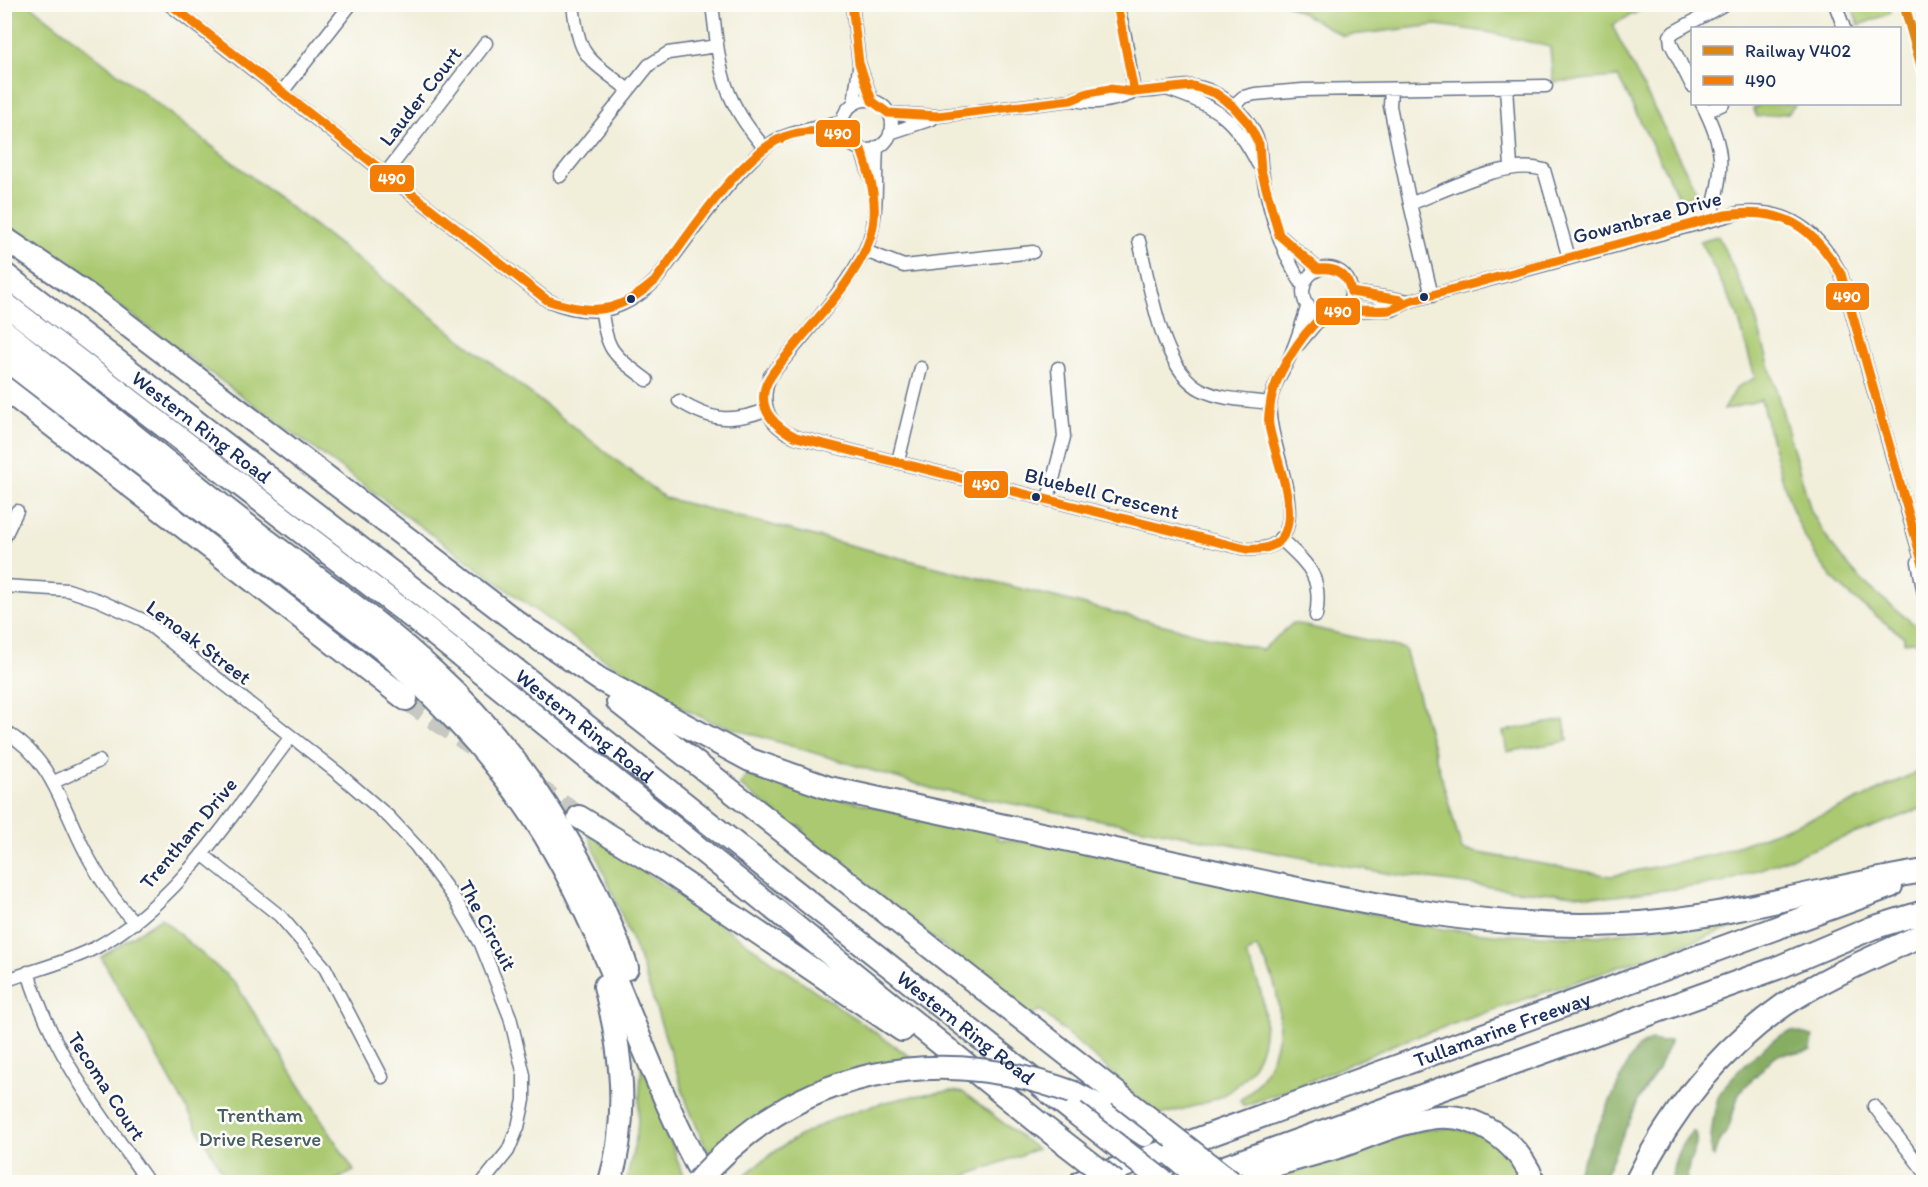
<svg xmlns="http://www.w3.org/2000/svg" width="1928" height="1187" viewBox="0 0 1928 1187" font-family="Itim,sans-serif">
  <rect width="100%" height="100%" fill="#fdfcf7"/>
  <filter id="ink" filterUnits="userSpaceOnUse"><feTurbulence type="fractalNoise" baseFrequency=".0167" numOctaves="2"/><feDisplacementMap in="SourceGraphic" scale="12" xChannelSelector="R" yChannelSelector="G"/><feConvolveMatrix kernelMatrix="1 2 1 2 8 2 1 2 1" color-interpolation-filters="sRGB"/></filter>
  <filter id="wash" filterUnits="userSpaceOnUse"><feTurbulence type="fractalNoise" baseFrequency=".008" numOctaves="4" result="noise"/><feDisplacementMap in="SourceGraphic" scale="24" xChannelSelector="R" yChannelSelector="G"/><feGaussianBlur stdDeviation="1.35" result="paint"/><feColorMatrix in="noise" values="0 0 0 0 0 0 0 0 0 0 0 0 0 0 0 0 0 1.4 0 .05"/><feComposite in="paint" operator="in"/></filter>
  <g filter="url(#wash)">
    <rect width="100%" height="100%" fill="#f1eeda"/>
    <path fill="#aac971" stroke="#627c68" stroke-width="1.5" d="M4 5H30L665 498 1262 650 1293 623 1405 649 1462 850 1611 876 1716 854 1845 806 1923 769V808L1723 883 1606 897 1512 890 1391 874 933 789 712 722 661 698 583 645 5 223Z
      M1288 5H1650L1612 25 1698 195 1680 200 1618 77 1553 82 1550 47 1487 32 1437 25 1343 36Z
      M1851 5H1889L1891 13 1859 25Z
      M1762 104H1796L1788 113 1757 117 1753 108Z
      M1718 236 1753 309 1811 511C1842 569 1872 591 1923 631V649L1914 641 1904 642V637C1882 620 1859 604 1839 585 1790 534 1779 466 1761 400L1724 410 1737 387 1755 378 1737 313 1700 241Z
      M1564 720 1568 741 1507 752 1503 731Z
      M746 775 896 812 998 831 997 839 1059 846 1443 929 1504 935 1597 936 1778 912 1395 1044 1299 1086 1243 1106 1240 1100C1288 1065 1290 992 1256 947L1246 955C1270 1001 1277 1054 1231 1090 1212 1104 1182 1109 1160 1115L1125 1088 1126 1085 1040 1010 1032 1016 801 834 804 829 799 826 795 829 740 785Z
      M587 832 912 1058 709 1155 688 1106 640 960Z
      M161 918 235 983 354 1171 332 1182H228L101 957Z
      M642 1059 685 1182H626L637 1134Z
      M952 1091 964 1093 1037 1149 949 1182H736C754 1168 771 1153 791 1141 839 1112 896 1096 952 1091Z
      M1451 1128C1498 1135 1500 1147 1527 1182H1256L1422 1130Z"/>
    <path fill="#87ad63" stroke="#516e60" stroke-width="1.5" d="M1792 1031 1813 1036 1811 1050C1798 1056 1787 1050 1775 1056L1739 1093 1729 1127 1716 1148 1714 1157 1711 1155C1709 1143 1714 1107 1719 1095 1728 1078 1774 1034 1792 1031Z
      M1651 1040 1662 1042 1671 1040 1658 1069 1640 1097 1602 1182H1573L1628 1062 1638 1047Z
      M1693 1131 1696 1134C1699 1150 1685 1163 1687 1182H1672C1672 1164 1679 1144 1693 1131Z"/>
  </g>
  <g filter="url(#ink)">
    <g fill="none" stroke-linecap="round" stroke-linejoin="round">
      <path stroke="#c6c8c1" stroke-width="22" stroke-dasharray="22 11" stroke-linecap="butt" d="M406 699 473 745
        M533 786 579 817"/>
      <g stroke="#667289" stroke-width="15">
        <path id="minor" d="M169 4 547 300C590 318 621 314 655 281 682 247 744 154 780 138 799 130 822 127 842 121
          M573 4C579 59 586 56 627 89
          M712 4C720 69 720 96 764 147
          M852 4 859 63 872 101
          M1117 4 1125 36 1134 92
          M1835 4 1844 28
          M1692 86 1671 44 1670 36 1674 32 1725 4
          M1506 87 1511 167
          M1391 89 1390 106 1410 204 1432 296
          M1169 90C1217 106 1235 119 1258 164
          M282 92 351 4
          M1072 100C1093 104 1110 102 1131 94
          M842 125a25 25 0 1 1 50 0a25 25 0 1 1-50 0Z
          M854 103 859 67
          M1702 104C1727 152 1723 169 1710 220
          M1233 106 1243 97 1255 94 1303 90 1546 86
          M1706 112 1723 104
          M888 113 938 116 1071 100C1103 87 1120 94 1151 91 1164 90 1180 85 1192 86 1221 89 1251 117 1259 144 1261 152 1260 163 1262 171 1269 211 1281 253 1304 287
          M890 133 932 119
          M877 147C875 176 878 207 871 234 862 272 797 343 770 376 759 404 768 426 796 437L1246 549C1329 554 1265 445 1270 405 1272 384 1286 368 1293 349 1299 335 1303 320 1308 305
          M861 149 871 180
          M386 173 486 43
          M560 176 649 65 668 53 717 46
          M1410 204C1446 190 1507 158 1544 170L1569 258
          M1280 236 1318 269
          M1139 241C1150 283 1161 371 1202 390 1222 400 1248 400 1270 403
          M865 251 904 266 1033 252
          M1303 292a24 24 0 1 1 48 0a24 24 0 1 1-48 0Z
          M1351 292 1409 301
          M602 311C606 352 615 356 647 380
          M1341 311 1392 310 1410 301 1738 213C1788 207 1818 232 1841 274L1924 570
          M1298 345 1323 315
          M679 401C711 421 731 423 766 410
          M898 461 921 368
          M1048 499 1064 437 1058 368
          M4 538 17 511
          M1280 538C1308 565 1323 575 1316 616
          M1918 562 1924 594
          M4 586 68 590 98 600 143 620 339 774 389 817 416 846 456 901 481 944 510 1017 524 1075V1100L518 1127 508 1151 483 1182
          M4 731C50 757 61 803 83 847 97 875 114 901 135 923
          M54 782 99 761
          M202 854 280 916 325 968 382 1077
          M28 972C53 1055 100 1113 148 1182
          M4 981C34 970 68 962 95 948 180 902 233 812 290 738
          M1874 1106 1924 1171"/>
      </g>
      <g stroke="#667289" stroke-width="26">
        <g id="motorway">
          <path d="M4 238 88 295 543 642"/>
          <path id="s1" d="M4 274 421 595 1074 1112"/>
          <path d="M4 303 430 631 1040 1124"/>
          <path d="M4 331C81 392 157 455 235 516 301 568 373 615 435 673 520 751 589 859 627 968"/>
          <path d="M4 358 385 651C450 710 511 774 554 851 615 957 647 1076 706 1182"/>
          <path d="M4 388 406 699"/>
          <path d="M532 633 599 679 750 760 829 788C960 817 1091 845 1222 873 1354 901 1485 931 1621 924 1724 920 1822 887 1924 871"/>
          <path d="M618 702 1119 1095"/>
          <path d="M579 817 664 869 902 1030"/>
          <path d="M605 986C622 1051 629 1117 610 1182"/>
          <path d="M1074 1093 1109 1111 1145 1135"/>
          <path d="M1253 1172C1282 1162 1312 1155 1341 1146 1370 1136 1399 1122 1429 1118 1474 1110 1518 1141 1534 1182"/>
          <path id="s2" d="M1081 1182 1891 886"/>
          <path d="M1183 1182 1777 968 1872 928 1924 912"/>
          <path d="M1636 1182C1671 1111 1718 1051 1784 1005 1827 976 1877 956 1924 934"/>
        </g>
      </g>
      <use href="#minor" stroke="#fff" stroke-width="12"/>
      <use href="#motorway" stroke="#fff" stroke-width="22"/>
      <g stroke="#667289" stroke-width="26" stroke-linecap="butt">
        <path id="motorway-bridge" d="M1119 1095 1231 1182
          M1074 1112 1164 1182
          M1040 1124 1115 1182
          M1173 1156 1205 1182
          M697 1182C796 1069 934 1041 1074 1093"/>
      </g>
      <use href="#motorway-bridge" stroke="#fff" stroke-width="22"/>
      <g stroke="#fdfcf7" stroke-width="14">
        <path id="bus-1" d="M170 4 547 300C592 316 619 313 655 281 684 242 740 154 784 137 804 129 824 131 844 134L851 144 861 149C871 177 880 208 870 238 855 282 816 318 788 354 780 364 769 375 765 388 758 411 777 428 796 437L1246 549C1322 555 1274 461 1269 425 1268 419 1269 412 1270 407 1272 379 1301 334 1322 317 1334 306 1372 312 1389 310 1396 309 1404 304 1410 301L1725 215C1783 207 1811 225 1841 274L1924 568
          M852 4 859 63 872 101 888 113 938 116 1071 100 1088 93 1110 89 1134 92 1193 86 1215 93 1233 106 1248 123 1259 144 1261 170 1279 235 1318 269C1336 267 1348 274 1351 292L1401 300
          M1117 4 1134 92"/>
      </g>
      <use href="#bus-1" stroke="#f47e05" stroke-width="9"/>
      <g stroke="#fdfcf7" stroke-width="15">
        <path id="rail-1" d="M1904 4 1924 75"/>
      </g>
      <use href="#rail-1" stroke="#df8512" stroke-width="10"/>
    </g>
  </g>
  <g fill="#1b2f5e" stroke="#fdfcf7" stroke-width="2">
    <circle cx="1424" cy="297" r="5"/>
    <circle cx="631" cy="299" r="5"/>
    <circle cx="1036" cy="497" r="5"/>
  </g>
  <g text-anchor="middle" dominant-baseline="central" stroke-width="5" stroke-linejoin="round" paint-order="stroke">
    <g font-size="21" fill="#1b2f5e" stroke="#fdfcf7">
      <text transform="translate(420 96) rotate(-52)">Lauder Court</text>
      <text transform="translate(1647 217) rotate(-15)">Gowanbrae Drive</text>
      <text stroke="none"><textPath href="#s1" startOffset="250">Western Ring Road</textPath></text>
      <text transform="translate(1102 493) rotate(14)">Bluebell Crescent</text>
      <text transform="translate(199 642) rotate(37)">Lenoak Street</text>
      <text stroke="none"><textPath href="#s1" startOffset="736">Western Ring Road</textPath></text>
      <text transform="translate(188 833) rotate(-50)">Trentham Drive</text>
      <text transform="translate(488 925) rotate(62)">The Circuit</text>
      <text stroke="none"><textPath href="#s1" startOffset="1222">Western Ring Road</textPath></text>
      <text stroke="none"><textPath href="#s2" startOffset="448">Tullamarine Freeway</textPath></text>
      <text transform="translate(107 1086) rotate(57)">Tecoma Court</text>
    </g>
    <g font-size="21" fill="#465d64" stroke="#fdfcf7">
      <text x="260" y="1114">Trentham<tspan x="260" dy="24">Drive Reserve</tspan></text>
    </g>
  </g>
  <g stroke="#fdfcf7" stroke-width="2">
    <rect x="815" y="119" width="46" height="29" rx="6" fill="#f47e05"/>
    <rect x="369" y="164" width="46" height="29" rx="6" fill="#f47e05"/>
    <rect x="1825" y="282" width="45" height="29" rx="6" fill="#f47e05"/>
    <rect x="1315" y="297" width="46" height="29" rx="6" fill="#f47e05"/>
    <rect x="963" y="470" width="46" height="29" rx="6" fill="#f47e05"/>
  </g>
  <g font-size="16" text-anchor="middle" font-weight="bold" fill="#fff">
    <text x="838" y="139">490</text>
    <text x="392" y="184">490</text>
    <text x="1847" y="302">490</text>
    <text x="1338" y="317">490</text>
    <text x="986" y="490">490</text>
  </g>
  <rect width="1928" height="1187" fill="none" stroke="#fdfcf7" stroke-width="24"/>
  <rect x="1691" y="27" width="210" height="78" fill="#fdfcf7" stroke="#a3aaba" stroke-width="1.5"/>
  <rect x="1703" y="46" width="30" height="9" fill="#df8512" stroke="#a3aaba" stroke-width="1.5"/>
  <text x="1745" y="57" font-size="18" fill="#1b2f5e">Railway V402</text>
  <rect x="1703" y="76" width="30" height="9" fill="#f47e05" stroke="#a3aaba" stroke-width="1.5"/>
  <text x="1745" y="87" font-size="18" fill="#1b2f5e">490</text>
</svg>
